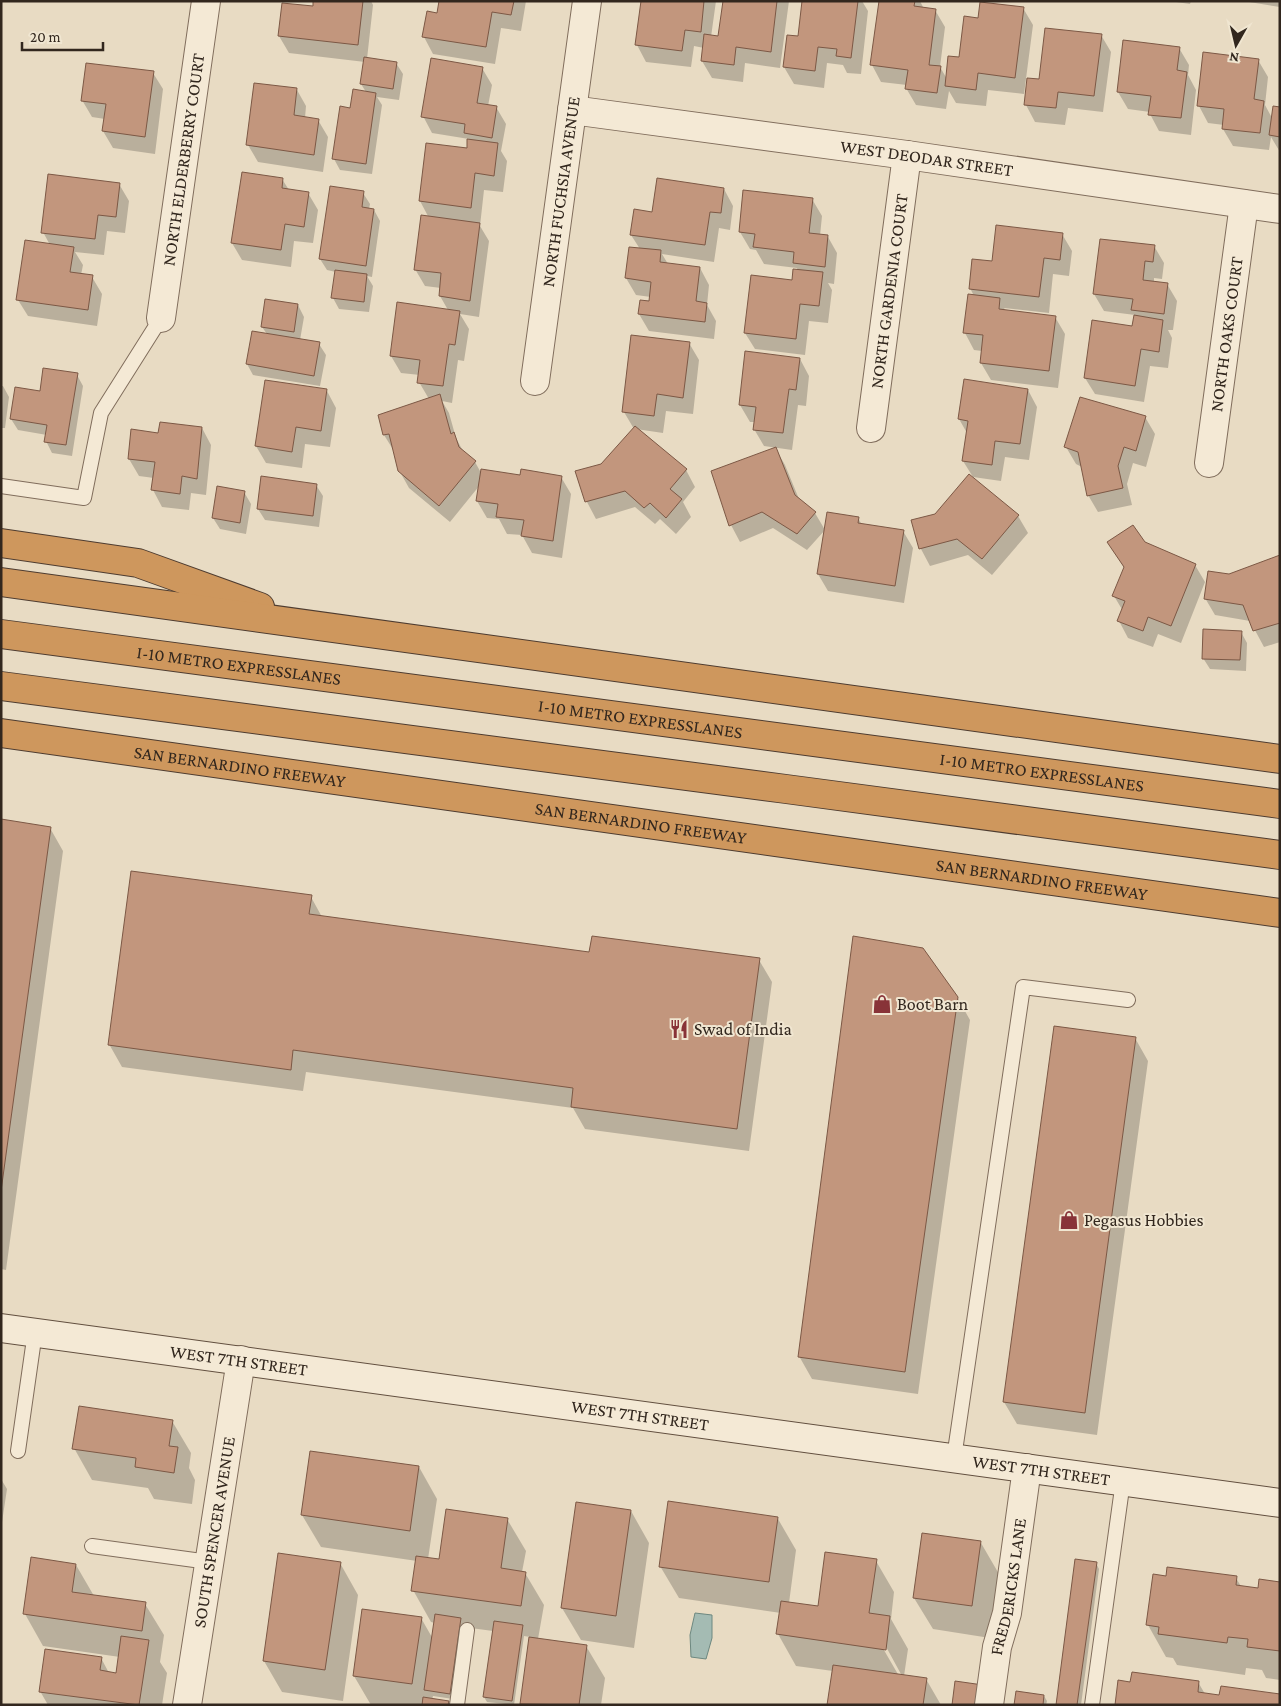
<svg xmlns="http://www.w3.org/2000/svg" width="1281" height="1706" viewBox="0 0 1281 1706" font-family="'Crimson Pro',serif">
  <rect width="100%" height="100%" fill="#e8dbc3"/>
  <path fill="#a4bbb3" stroke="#6d8880" d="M695 1613 712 1615V1638L706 1659 691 1657 690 1635Z"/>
  <path fill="#0003" fill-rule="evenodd" d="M314 1H371L373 5 367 59 396 63 403 74 399 100 377 97 382 105 372 174 340 170 334 159 351 109 366 92 361 84 365 62 289 53 279 36 283 4 314 8Z
    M440 1H526L521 31 501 28 495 64 433 54 424 37 438 14Z
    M642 1H716L711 37 719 38 724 1H789L780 68 745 63 743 82 712 78 702 61 704 48 694 46 691 67 646 62 637 45Z
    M804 1H862L868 11 861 74 847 73 843 65 827 63 824 88 794 84 784 67 799 38Z
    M880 1H920L924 9 935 10 945 27 940 67 947 79 960 58 979 20 1023 8 1033 25 1024 94 988 90 986 106 956 103 949 91 946 109 916 105 906 88 907 85 881 82 872 65Z
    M1169 1H1191L1190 4Z
    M1243 1H1280V7Z
    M1101 35 1111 52 1103 112 1068 108 1065 125 1035 122 1026 105 1040 81Z
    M1124 41 1179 48 1189 65 1188 75 1196 90 1191 135 1159 131 1150 114V112L1128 109 1118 92Z
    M1258 60 1268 77 1265 105 1272 118 1280 109V152L1271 137 1269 150 1233 146 1223 129 1224 125 1208 123 1199 106Z
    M482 68 492 85 488 106 496 107 506 124 501 151 507 161 503 192 484 190 480 226 489 241 479 317 460 314 469 329 464 361 458 360 452 403 442 401 449 413 456 438 464 453 475 462 480 471 521 477H561L571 494 562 558 532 553 522 535 507 534 499 519 487 518 477 501 480 485 450 522 409 488 399 470 394 451 384 435 429 399 419 382 420 375 401 373 391 356 448 310 440 296 441 288 425 286 415 269 429 218 420 201 427 144 468 150 469 139 432 133 423 116Z
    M153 73 163 89 155 154 113 148 103 131 105 119 92 117 82 100Z
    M297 90 306 106 305 118 318 120 328 137 323 172 258 162 248 145Z
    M282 179 289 190 308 193 318 210 313 243 294 241 291 267 242 260 232 243Z
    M119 184 129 201 125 233 107 231 104 255 75 252 83 265 81 275 92 277 102 294 97 326 28 316 18 300 50 245 43 232Z
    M724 189 733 206 730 230 719 228 714 262 662 254 668 264 700 268 709 285 707 305 716 321 714 339 649 331 639 314 650 303 651 297 636 295 626 278 640 249 631 235 653 213Z
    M363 193 370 204 369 209 374 210 380 221 372 277 367 276 373 286 369 312 339 309 333 298 336 272 327 270 320 259Z
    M812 199 822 216 820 236 828 237 837 253 834 284 828 283 832 290 828 323 809 321 805 355 755 349 745 333 793 281 798 271 797 268 764 264 756 250 750 249 740 232Z
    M1062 234 1072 251 1069 276 1053 274 1049 313 1004 308 1006 311 1055 317 1065 334 1058 388 991 380 981 363 982 351 974 350 965 333 974 296 970 288 993 262Z
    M1101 240 1154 246 1164 263 1162 279 1154 278V282L1167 284 1177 301 1173 330H1168L1172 338 1168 368 1150 366 1144 402 1095 394 1085 378 1133 328 1135 315 1104 311 1094 294Z
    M298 305 304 317 300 340 319 344 326 355 320 386 253 375 247 364 267 334 262 327Z
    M689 343 699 360 693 414 666 411 663 433 636 429 686 470 695 487 683 502 691 517 676 534 660 519 655 524 635 507 596 519 587 502 577 472 601 465 634 429 624 412Z
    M800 359 809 376 806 406 798 405 792 450 764 446 754 429 755 422H750L740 405Z
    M77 375 83 386 72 456 52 453 46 441 47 435 18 430 11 419 16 388 41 392Z
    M1 386H3L9 397 5 428H1Z
    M1028 390 1037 407 1029 460 1005 457 1001 481 973 477 963 461 967 433 959 419Z
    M327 391 336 408 330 447 305 444 302 468 266 463 256 446Z
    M1145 417 1155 434 1146 467 1133 463 1127 484 1132 505 1098 512 1088 495 1082 467 1076 464 1066 447Z
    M202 428 211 445 206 495 191 493 189 510 162 507 153 490 154 478 139 476 129 459 160 434Z
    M775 448 785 465 799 499 815 513 825 530 807 550 773 528 740 542 731 525Z
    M316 485 323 496 319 527 265 520 258 509Z
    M218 488 244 492 251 504 246 534 220 529 213 518Z
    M1018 516 1028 533 992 575 968 555 930 566 921 549 913 521Z
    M858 518 862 525 903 531 913 548 904 603 828 591 818 574Z
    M1109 543H1144L1195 565 1205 582 1181 643 1158 634 1153 647 1128 638 1119 621 1123 611 1114 596 1125 569Z
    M1280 557V642L1264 647 1250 621 1215 615 1205 598 1229 576Z
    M1241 632 1247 643 1246 671 1210 669 1203 658Z
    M1 820 50 828 63 851 6 1270 1 1269Z
    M311 897 322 917 590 953 759 960 772 982 749 1151 585 1129 573 1108 306 1072 303 1091 122 1067 109 1044Z
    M957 997 970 1020 918 1394 812 1379 799 1356Z
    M1135 1038 1148 1061 1097 1435 1017 1424 1004 1402Z
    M172 1421 191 1453 189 1468 195 1480 192 1504 154 1499 148 1488 92 1480 74 1448Z
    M419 1467 437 1499 428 1559 440 1561 507 1519 526 1551 522 1572 525 1573 544 1605 538 1639 586 1646 605 1678 601 1705H521L530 1637 524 1636 514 1705 487 1702 484 1697 493 1631 463 1627 453 1699 433 1696 432 1700 448 1702 450 1705H371L354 1676 421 1618 433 1639 435 1623 431 1622 413 1590 417 1561 321 1547 302 1515Z
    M1 1479 7 1489 1 1529Z
    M631 1511 649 1543 634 1648 581 1640 562 1608Z
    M778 1519 796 1550 789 1603 819 1607 876 1561 894 1592 891 1619 908 1649 904 1676 926 1679 941 1705H829L833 1671 796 1666 778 1634 781 1613 679 1598 660 1566ZM884 1643 902 1676H899L881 1645Z
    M981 1543 999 1574 990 1638 933 1629 914 1598Z
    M340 1563 358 1595 343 1701 282 1692 264 1661Z
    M1096 1563 1099 1569 1081 1705H1057Z
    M76 1565 94 1596 145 1604 164 1635 160 1662 167 1673 162 1705H48L40 1691 101 1658 109 1673 117 1674 120 1657 43 1646 25 1614Z
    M1167 1577 1236 1578 1242 1588 1259 1590 1280 1584V1680L1266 1678 1262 1670 1246 1668 1245 1675 1177 1665 1173 1658 1166 1657 1148 1625Z
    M1198 1682 1205 1694 1280 1705 1131 1683Z
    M1044 1696 1047 1701 1046 1705H1015Z"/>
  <path fill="#c2967d" stroke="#7c5845" d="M313 1H363L358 45 278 36 282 3 313 6Z
    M439 1H514L511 15 492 12 486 47 422 37 427 11 437 13Z
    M641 1H704L701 32 685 30 682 51 635 45Z
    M723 1H777L771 52 736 47 734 65 701 61 704 34 718 36Z
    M802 1H858L851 58 836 56 837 49 818 47 815 71 783 67 787 35 798 36Z
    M879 1H915L914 6 936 9 929 65 941 66 937 93 905 89 908 70 870 65Z
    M980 2 1024 7 1015 78 978 73 976 90 945 86 948 56 959 57 964 16 978 18Z
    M1045 28 1102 34 1094 96 1058 92 1056 108 1024 105 1027 78 1039 79Z
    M1123 40 1180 47 1177 70 1187 72 1181 118 1148 115 1151 96 1117 92Z
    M1203 52 1259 59 1254 99 1264 101 1260 133 1222 129 1224 109 1197 106Z
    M364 57 397 62 393 89 360 84Z
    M431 58 483 67 477 103 497 106 492 138 464 133 465 124 421 117Z
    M86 63 154 71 145 137 102 131 106 104 81 101Z
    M254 83 297 88 294 115 319 119 314 155 246 145Z
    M353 89 376 93 366 164 332 159 340 106 350 108Z
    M1273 106 1280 107V137L1269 135Z
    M467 139 498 143 494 176 475 173 471 208 419 201 426 143 467 148Z
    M242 172 283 178 282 188 309 192 304 227 285 224 281 250 231 243Z
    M48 174 120 183 116 217 98 215 95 239 41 233Z
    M657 178 724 188 721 213 710 212 705 245 630 235 634 209 652 212Z
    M330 186 364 191 362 207 374 209 366 266 319 259Z
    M743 190 813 198 809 233 828 235 825 267 793 263 794 252 753 247 755 234 739 232Z
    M421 215 480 223 470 301 439 296 441 273 414 270Z
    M996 225 1063 233 1060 260 1044 258 1039 297 969 289 972 259 992 261Z
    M1100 239 1155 245 1153 262 1145 261 1143 280 1168 283 1164 314 1131 310 1133 299 1093 294Z
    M25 240 74 247 70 272 93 275 88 310 16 300Z
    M629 247 661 250 660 262 700 267 696 301 707 303 705 322 638 314 640 300 649 301 651 282 625 278Z
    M793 269 823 272 819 306 800 304 796 339 744 333 751 275 792 280Z
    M335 270 367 274 364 302 331 298Z
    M968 294 1000 298 999 309 1056 316 1049 371 980 363 983 335 963 333Z
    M265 299 298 304 294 332 261 327Z
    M397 302 460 311 455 345 449 344 443 386 417 383 420 360 390 356Z
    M1134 315 1163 320 1159 352 1141 349 1135 386 1084 378 1092 320 1132 326Z
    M252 331 320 342 314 376 246 364Z
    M631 335 690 342 683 398 657 394 654 416 622 412Z
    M745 351 800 358 796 390 789 389 783 433 753 430 756 407 739 405Z
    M43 368 78 373 66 445 44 442 47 425 10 419 15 387 40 391Z
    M964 379 1028 389 1020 444 995 441 992 465 962 461 968 421 958 419Z
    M265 380 327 389 321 431 296 427 292 452 255 446Z
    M440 394 451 434 454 432 459 447 476 461 439 506 398 471 389 434 383 435 378 415Z
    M1080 397 1146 416 1136 451 1124 447 1118 466 1123 488 1087 496 1078 452 1064 447Z
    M160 422 202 427 197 479 182 476 180 494 151 490 155 462 128 459 131 429 158 433Z
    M635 426 687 469 670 489 682 499 666 518 650 503 644 508 625 491 585 502 575 471 601 464Z
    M776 447 795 495 816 512 797 534 762 512 729 526 711 471Z
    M481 469 520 475 521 469 562 476 553 541 521 536 524 520 496 517 498 504 476 501Z
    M969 474 1019 515 982 559 957 539 919 549 911 520 935 514Z
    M261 476 317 484 313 516 257 509Z
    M217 486 245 491 240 523 212 518Z
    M827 512 859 517 858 523 904 530 895 586 817 574Z
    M1133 525 1145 542 1196 564 1171 626 1148 617 1143 631 1117 621 1125 601 1112 596 1124 567 1107 542Z
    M1280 555V623L1253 631 1243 605 1204 599 1208 571 1229 574Z
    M1203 629 1242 631 1240 660 1202 659Z
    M1 819 51 827 1 1191Z
    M131 871 312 895 309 914 589 952 592 936 760 958 737 1129 571 1107 573 1088 293 1050 291 1070 108 1045Z
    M853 936 923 948 958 997 905 1372 798 1357Z
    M1054 1026 1136 1037 1085 1413 1003 1402Z
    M79 1406 173 1420 169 1446 178 1447 174 1473 135 1467 136 1458 72 1449Z
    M310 1451 419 1466 410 1531 301 1515Z
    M668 1501 778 1517 769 1582 659 1567Z
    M576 1502 631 1510 616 1616 561 1608Z
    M446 1509 508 1518 501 1568 526 1572 521 1606 411 1591 416 1556 439 1559Z
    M922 1533 981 1541 972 1606 913 1598Z
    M825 1552 877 1559 869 1613 890 1616 886 1650 776 1634 781 1601 818 1606Z
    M278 1553 341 1562 325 1670 263 1661Z
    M31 1557 76 1564 72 1592 146 1602 142 1631 23 1614Z
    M1075 1559 1097 1562 1077 1705H1056Z
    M1167 1567 1237 1576 1236 1585 1258 1588 1259 1579 1280 1582V1651L1247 1647 1248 1639 1228 1637 1227 1643 1158 1634 1159 1627 1146 1625 1153 1574 1166 1576Z
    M362 1609 422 1617 412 1684 353 1676Z
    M435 1614 461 1618 450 1694 424 1690Z
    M494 1621 523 1625 512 1701 483 1697Z
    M121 1636 149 1640 139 1705 39 1692 45 1649 102 1657 100 1670 116 1673Z
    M529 1637 587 1645 579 1705 520 1704Z
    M833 1665 927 1678 923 1705H827Z
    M1132 1672 1199 1681 1198 1692 1219 1695 1221 1686 1280 1694V1705H1115L1118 1680 1130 1682Z
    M955 1681 983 1685 980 1705H952Z
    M1016 1691 1044 1695 1043 1705H1014Z
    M423 1697 449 1701 448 1705H422Z"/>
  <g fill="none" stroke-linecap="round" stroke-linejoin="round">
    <g stroke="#806d5c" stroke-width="16">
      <path id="lane" d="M1 486 84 498 101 413 161 318
        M18 1451 35 1332
        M954 1458 1023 987 1128 1000
        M92 1546 209 1562
        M457 1705 467 1630
        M1092 1705 1123 1481"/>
    </g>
    <g stroke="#806d5c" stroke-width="30">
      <g id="street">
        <path id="s1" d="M572 110 907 155 1280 209"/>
        <path id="s2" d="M161 318 206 1"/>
        <path id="s3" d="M535 381 587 1"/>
        <path id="s4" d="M871 428 907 155"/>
        <path id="s5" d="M1209 463 1244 204"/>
        <path id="s6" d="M187 1705 241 1360"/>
        <path id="s7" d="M989 1705 997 1647 1007 1613 1027 1468"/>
      </g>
    </g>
    <g stroke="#624f3f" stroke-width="30">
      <g id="secondary">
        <path id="s8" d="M1 1328 1280 1503"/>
      </g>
    </g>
    <g stroke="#4e3c30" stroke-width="30">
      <g id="highway">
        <path d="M1 543 138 563 260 607"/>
        <path d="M1 582 1280 759"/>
        <path id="s9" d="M1 634 1280 804"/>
        <path d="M1 686 786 789 1280 855"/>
        <path id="s10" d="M1 733 1280 913"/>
      </g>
    </g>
    <use href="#lane" stroke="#f4e9d5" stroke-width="14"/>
    <use href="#street" stroke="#f4e9d5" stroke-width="28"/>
    <use href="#secondary" stroke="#f4e9d5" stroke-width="28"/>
    <use href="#highway" stroke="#ce975d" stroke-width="28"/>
  </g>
  <defs>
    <g id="shop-bare" transform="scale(1.5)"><path d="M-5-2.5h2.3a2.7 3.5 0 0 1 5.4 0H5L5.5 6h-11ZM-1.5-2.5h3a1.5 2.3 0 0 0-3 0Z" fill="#883338" stroke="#f0e6d1" stroke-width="2.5" paint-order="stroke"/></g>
    <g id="restaurant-bare" transform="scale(1.5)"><path d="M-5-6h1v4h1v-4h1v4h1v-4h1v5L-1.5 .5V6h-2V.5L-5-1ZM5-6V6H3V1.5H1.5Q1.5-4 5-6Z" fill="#883338" stroke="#f0e6d1" stroke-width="2.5" paint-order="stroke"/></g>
  </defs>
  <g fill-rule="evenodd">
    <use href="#shop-bare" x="882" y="1004"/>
    <use href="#restaurant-bare" x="679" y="1029"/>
    <use href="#shop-bare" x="1069" y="1220"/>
  </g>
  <g text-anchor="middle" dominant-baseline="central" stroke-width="4" stroke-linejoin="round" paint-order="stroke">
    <g font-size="18" fill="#32271e" stroke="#f0e6d1">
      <text stroke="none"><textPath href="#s1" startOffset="358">WEST DEODAR STREET</textPath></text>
      <text stroke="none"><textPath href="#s2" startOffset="160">NORTH ELDERBERRY COURT</textPath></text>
      <text stroke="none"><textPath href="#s3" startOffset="191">NORTH FUCHSIA AVENUE</textPath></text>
      <text stroke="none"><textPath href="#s4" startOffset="138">NORTH GARDENIA COURT</textPath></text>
      <text stroke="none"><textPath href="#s5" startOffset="130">NORTH OAKS COURT</textPath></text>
      <text stroke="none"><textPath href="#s9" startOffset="240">I-10 METRO EXPRESSLANES</textPath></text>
      <text stroke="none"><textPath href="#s9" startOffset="645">I-10 METRO EXPRESSLANES</textPath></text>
      <text stroke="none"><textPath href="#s10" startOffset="241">SAN BERNARDINO FREEWAY</textPath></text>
      <text stroke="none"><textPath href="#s9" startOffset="1050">I-10 METRO EXPRESSLANES</textPath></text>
      <text stroke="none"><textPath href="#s10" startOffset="646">SAN BERNARDINO FREEWAY</textPath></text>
      <text stroke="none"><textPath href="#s10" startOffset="1051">SAN BERNARDINO FREEWAY</textPath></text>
      <text stroke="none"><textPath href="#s8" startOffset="240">WEST 7TH STREET</textPath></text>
      <text stroke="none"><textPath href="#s8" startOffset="645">WEST 7TH STREET</textPath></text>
      <text stroke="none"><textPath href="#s8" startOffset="1050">WEST 7TH STREET</textPath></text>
      <text stroke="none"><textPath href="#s6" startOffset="175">SOUTH SPENCER AVENUE</textPath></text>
      <text stroke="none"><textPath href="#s7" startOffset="120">FREDERICKS LANE</textPath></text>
    </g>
    <g font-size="18" fill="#32271e" stroke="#f0e6d1" text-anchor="start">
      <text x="897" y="1004">Boot Barn</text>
      <text x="694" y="1029">Swad of India</text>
      <text x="1084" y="1220">Pegasus Hobbies</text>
    </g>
  </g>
  <rect width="1281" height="1706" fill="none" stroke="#32271e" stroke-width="5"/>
  <g transform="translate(1236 45) rotate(188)" stroke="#f0e6d1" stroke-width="4" paint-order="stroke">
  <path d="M0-4L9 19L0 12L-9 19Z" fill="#32271e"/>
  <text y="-8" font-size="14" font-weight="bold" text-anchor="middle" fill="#32271e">N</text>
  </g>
  <path d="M22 42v8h81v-8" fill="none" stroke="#32271e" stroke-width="2.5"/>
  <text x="30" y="42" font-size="15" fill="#32271e" stroke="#f0e6d1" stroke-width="4" paint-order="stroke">20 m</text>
</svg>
